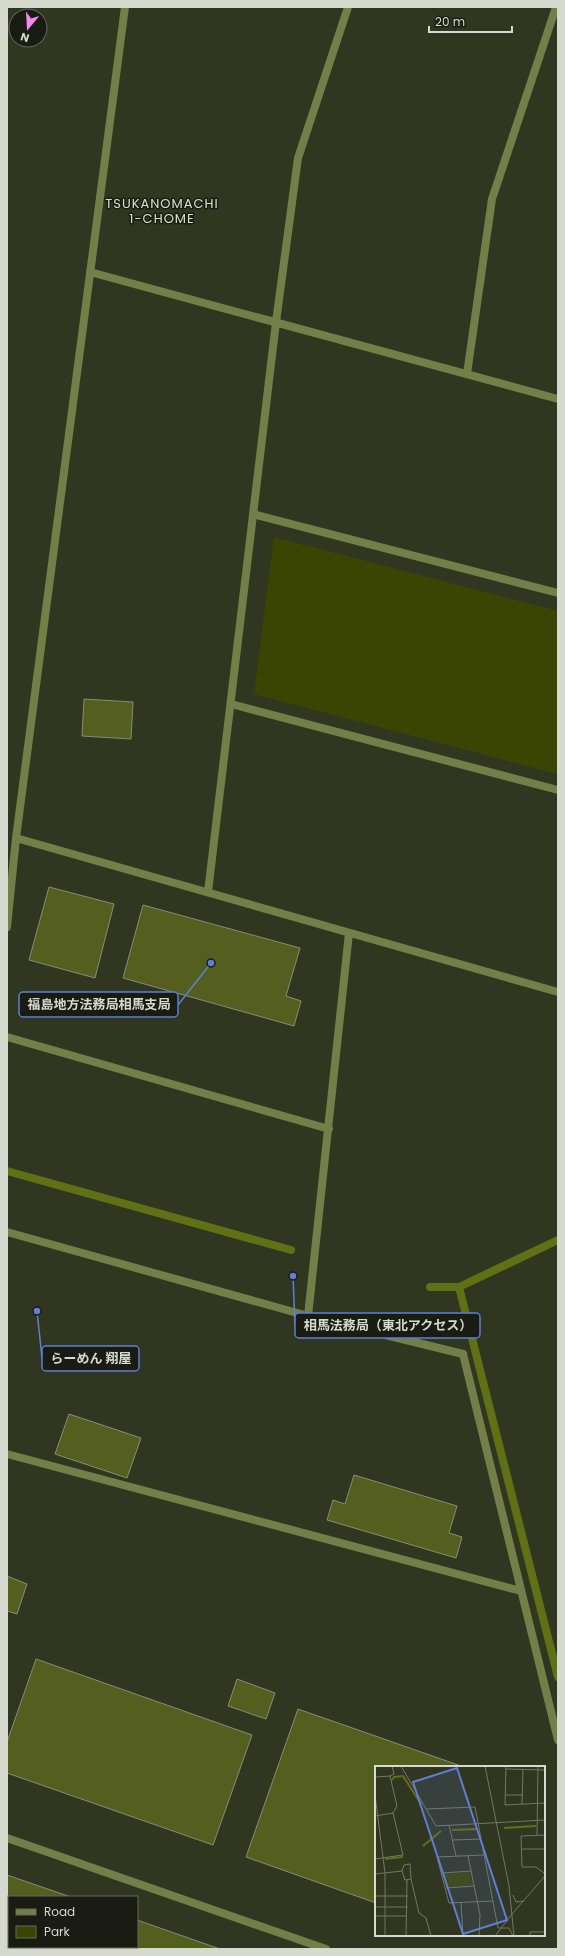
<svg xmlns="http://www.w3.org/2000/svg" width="565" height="1956" viewBox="0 0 565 1956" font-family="Poppins,'Noto Sans JP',sans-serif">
  <rect width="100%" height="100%" fill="#313621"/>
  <path fill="#3b4503" d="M274 537 558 611 557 774 254 694Z"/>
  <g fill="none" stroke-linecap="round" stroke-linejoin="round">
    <path stroke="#616f15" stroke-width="8" d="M7 1171 291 1250
      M430 1287H459L558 1240
      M459 1287 558 1677"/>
  </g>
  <path fill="#545f1f" stroke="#878d75" d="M84 699 133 702 131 739 82 736Z
    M49 887 114 904 95 978 29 960Z
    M143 905 300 948 286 996 301 1001 294 1026 123 978Z
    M69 1414 141 1438 127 1478 55 1454Z
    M354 1475 457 1506 449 1533 462 1537 456 1558 327 1520 333 1500 345 1504Z
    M7 1576 27 1584 17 1614 7 1611Z
    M36 1659 252 1735 213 1845 7 1773V1742Z
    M237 1679 275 1693 266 1719 228 1706Z
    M298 1709 464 1767H376V1903L246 1857Z
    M7 1875 71 1897H9V1947H137V1920L220 1949H7Z"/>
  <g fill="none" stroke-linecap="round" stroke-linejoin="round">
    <path stroke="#737e48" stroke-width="8" d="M7 1838 326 1949"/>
    <path stroke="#737e48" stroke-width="8" d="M90 272 558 399
      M467 374 492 199 556 7
      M253 514 558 593
      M231 704 558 790
      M16 838 558 992
      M208 892 276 322 298 158 348 7
      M7 927 16 838 125 7
      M7 1037 329 1129
      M308 1316 349 933
      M463 1354 558 1740
      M7 1454 521 1591"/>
    <path stroke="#737e48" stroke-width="8" d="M7 1232 308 1316 463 1354"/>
  </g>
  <g text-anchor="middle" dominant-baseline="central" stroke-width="3" stroke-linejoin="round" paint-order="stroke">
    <g font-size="13" letter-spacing="1" fill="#dae0c7" stroke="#1a1c13">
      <text x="162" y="203">TSUKANOMACHI<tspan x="162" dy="15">1-CHOME</tspan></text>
    </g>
  </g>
  <g transform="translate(375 1766)">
    <rect width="170" height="170" fill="#313621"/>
    <path d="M94 106 97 119 72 121 69 108Z" fill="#3b4503"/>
    <path fill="none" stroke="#616f15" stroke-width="2" d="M17 14 19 11 28 10 46 38M129 62 161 60M77 64 103 63M48 80 66 65M10 93 28 91"/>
    <path fill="none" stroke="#737766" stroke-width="1" d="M26 0 61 60 170 54M110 0 134 120 139 170M131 0 130 39 170 37M131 3 170 4M15 10 19 8 17 0M0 11 15 10 22 40 18 47 28 89 0 93M0 29 10 107V170M130 29H148M147 38 148 3M51 43 100 41 123 162H126M0 50 18 47M74 59 81 90M162 69 163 0M170 69 146 70 147 101H161L170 108M78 74 106 73M147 83H170M109 89 62 91 74 137 118 135M93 90 105 149 104 170M35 98 36 113 30 114 27 105 29 99ZM67 107 96 105M0 108 27 105M36 113 44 147 51 152 56 170M71 122 99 120M138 129 141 136 149 135M0 130H33M86 137 88 170M0 141H33M137 148 170 110M0 150H32M126 162H134L138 170M31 170 32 114M120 170 137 148M155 170V166H170"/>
    <path fill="#5e7fd4" fill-opacity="0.15" stroke="#5e7fd4" stroke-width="2" d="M82 2 132 154 88 168 38 16Z"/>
    <rect width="170" height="170" fill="none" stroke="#d6d9cd" stroke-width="2"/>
  </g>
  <path fill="none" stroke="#5e7fd4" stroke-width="1.5" d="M211 963L178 1005M293 1276L295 1326M37 1311L42 1358"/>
  <g fill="#5e7fd4" stroke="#1a1c13" stroke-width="1.5">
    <circle cx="211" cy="963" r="4"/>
    <circle cx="293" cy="1276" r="4"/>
    <circle cx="37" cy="1311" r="4"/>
  </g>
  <g fill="#1a1c13" stroke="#5e7fd4" stroke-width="1.5">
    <rect x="19" y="992" width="159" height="25" rx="4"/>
    <rect x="295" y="1313" width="185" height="25" rx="4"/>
    <rect x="42" y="1346" width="97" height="25" rx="4"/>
  </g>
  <g font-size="13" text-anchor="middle" font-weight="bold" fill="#d6d9cd">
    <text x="99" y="1009">福島地方法務局相馬支局</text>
    <text x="388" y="1330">相馬法務局（東北アクセス）</text>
    <text x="91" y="1363">らーめん 翔屋</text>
  </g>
  <rect width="565" height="1956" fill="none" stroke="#d6d9cd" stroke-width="16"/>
  <rect x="8" y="1896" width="130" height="52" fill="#1a1c13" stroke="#65685d"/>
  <rect x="16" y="1909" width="20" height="6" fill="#737e48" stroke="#65685d"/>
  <text x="44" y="1916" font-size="12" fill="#d6d9cd">Road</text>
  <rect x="16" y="1926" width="20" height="12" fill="#3b4503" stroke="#65685d"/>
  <text x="44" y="1936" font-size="12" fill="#d6d9cd">Park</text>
  <g transform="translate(28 28) rotate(198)"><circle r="19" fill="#1a1c13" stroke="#65685d"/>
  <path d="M0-3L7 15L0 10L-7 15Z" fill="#f489f0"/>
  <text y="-6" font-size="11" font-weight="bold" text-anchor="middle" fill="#d6d9cd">N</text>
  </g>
  <path d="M429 26v6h83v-6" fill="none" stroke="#d6d9cd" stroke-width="2"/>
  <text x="435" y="26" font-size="12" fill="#d6d9cd" stroke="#1a1c13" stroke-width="3" paint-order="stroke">20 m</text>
</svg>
